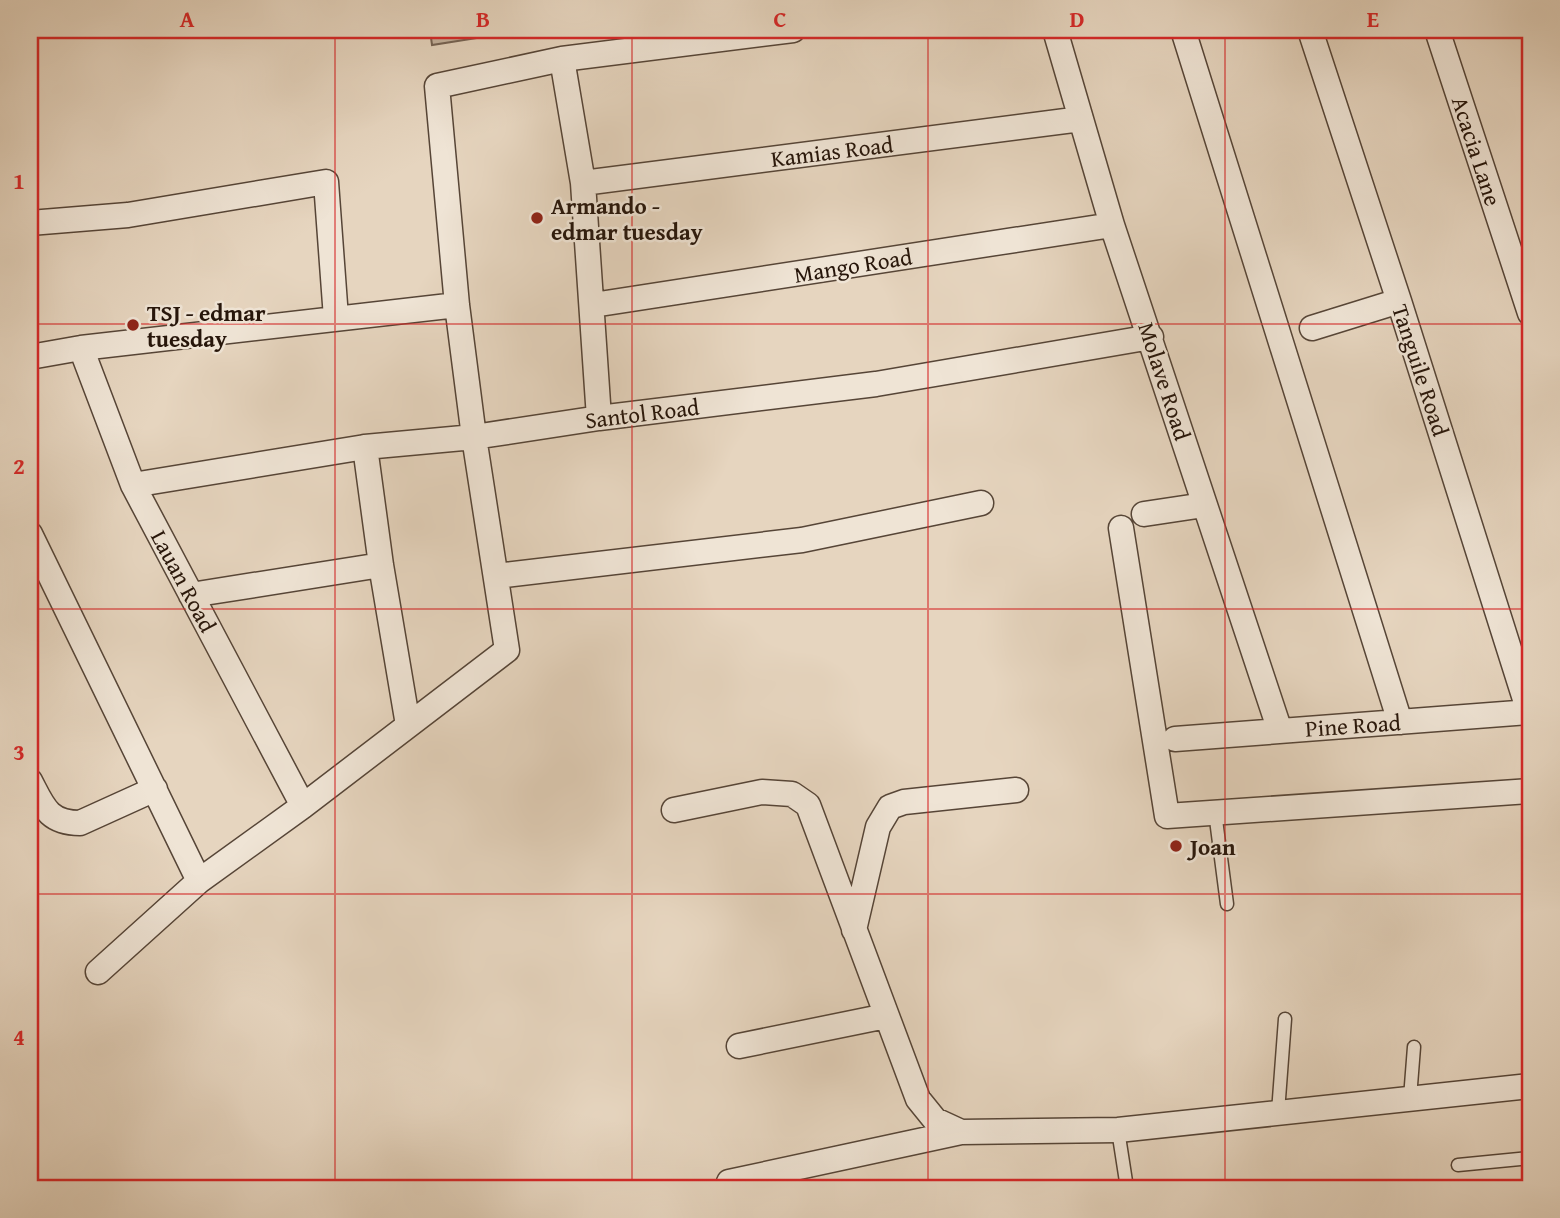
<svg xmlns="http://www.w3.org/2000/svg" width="1560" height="1218" viewBox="0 0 1560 1218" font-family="'Gentium Book Plus',serif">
  <rect width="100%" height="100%" fill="#e6d5bf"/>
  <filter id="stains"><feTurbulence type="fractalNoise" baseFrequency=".00286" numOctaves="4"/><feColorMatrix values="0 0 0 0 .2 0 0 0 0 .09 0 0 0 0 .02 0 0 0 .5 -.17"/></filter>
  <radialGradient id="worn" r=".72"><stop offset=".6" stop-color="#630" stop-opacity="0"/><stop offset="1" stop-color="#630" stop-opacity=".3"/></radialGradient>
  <path fill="#c5b4a0" stroke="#766455" stroke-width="2" d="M430 30H527L432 45Z"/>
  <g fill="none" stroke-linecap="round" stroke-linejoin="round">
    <g stroke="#564537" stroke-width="15">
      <path id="service" d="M1215 812 1227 904
        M1410 1098 1414 1047
        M1278 1112 1285 1019
        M1118 1130 1127 1188
        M1458 1165 1530 1158"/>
    </g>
    <g stroke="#564537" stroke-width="27">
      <path id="minor" d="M1055 30 1112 225 1280 731
        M1183 30 1400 722
        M1310 30 1399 301 1529 712
        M1437 30 1530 313
        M562 59 583 183 599 418
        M583 183 1081 119
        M30 223 128 215 326 182 336 318
        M593 305 1112 225
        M1312 328 1399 301
        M81 348 133 485 303 806
        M30 357 81 348 457 305
        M365 447 381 565 408 725
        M133 485 365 447 474 437 599 418 876 384 1151 337
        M1144 514 1204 505
        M1121 528 1167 816 1530 791
        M30 534 199 881
        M496 576 802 540 981 503
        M191 595 381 565
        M1175 739 1530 712
        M30 781C43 806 48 823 80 823L155 789
        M674 810 762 792 792 794 808 805 918 1099 935 1120 961 1132 1118 1130 1530 1086
        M854 930 878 827 890 807 904 802 1016 790
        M98 972 199 881 303 806 507 650 474 437 457 305 437 86 562 59 793 30
        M739 1046 886 1016
        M729 1182 961 1132"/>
    </g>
    <use href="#service" stroke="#efe4d5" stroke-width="12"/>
    <use href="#minor" stroke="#efe4d5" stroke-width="24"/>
  </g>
  <path fill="none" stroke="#d62828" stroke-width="2" stroke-opacity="0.55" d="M335 30V1188M632 30V1188M928 30V1188M1225 30V1188M30 324H1530M30 609H1530M30 894H1530"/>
  <g fill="#8f2418" stroke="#efe4d5" stroke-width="2.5">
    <circle cx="537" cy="218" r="7"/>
    <circle cx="133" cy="325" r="7"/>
    <circle cx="1176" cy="846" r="7"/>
  </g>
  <g text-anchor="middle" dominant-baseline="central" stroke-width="5" stroke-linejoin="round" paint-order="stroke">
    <g font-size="23" fill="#26150a" stroke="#efe4d5">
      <text transform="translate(832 151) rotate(-7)">Kamias Road</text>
      <text transform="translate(1477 151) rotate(72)">Acacia Lane</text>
      <text transform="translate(853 265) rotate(-9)">Mango Road</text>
      <text transform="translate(1421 370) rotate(72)">Tanguile Road</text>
      <text transform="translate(1165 381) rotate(72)">Molave Road</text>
      <text transform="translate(642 413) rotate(-7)">Santol Road</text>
      <text transform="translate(184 581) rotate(62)">Lauan Road</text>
      <text transform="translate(1353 725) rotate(-4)">Pine Road</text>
    </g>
    <g font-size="23" font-weight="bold" fill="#26150a" stroke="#efe4d5" text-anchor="start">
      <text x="551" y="205">Armando -<tspan x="551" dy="26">edmar tuesday</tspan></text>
      <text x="147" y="312">TSJ - edmar<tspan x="147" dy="26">tuesday</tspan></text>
      <text x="1190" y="846">Joan</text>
    </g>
  </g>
  <rect width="1560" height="1218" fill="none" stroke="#e6d5bf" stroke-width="77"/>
  <rect x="38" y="38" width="1484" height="1142" fill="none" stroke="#d62828" stroke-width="2.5"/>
  <g font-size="23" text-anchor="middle" font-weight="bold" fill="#d62828">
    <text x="187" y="27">A</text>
    <text x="483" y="27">B</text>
    <text x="780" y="27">C</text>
    <text x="1077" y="27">D</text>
    <text x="1373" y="27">E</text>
    <text x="19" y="189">1</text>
    <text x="19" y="474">2</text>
    <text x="19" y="760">3</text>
    <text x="19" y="1045">4</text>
  </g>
  <rect width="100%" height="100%" filter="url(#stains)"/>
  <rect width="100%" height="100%" fill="url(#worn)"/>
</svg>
